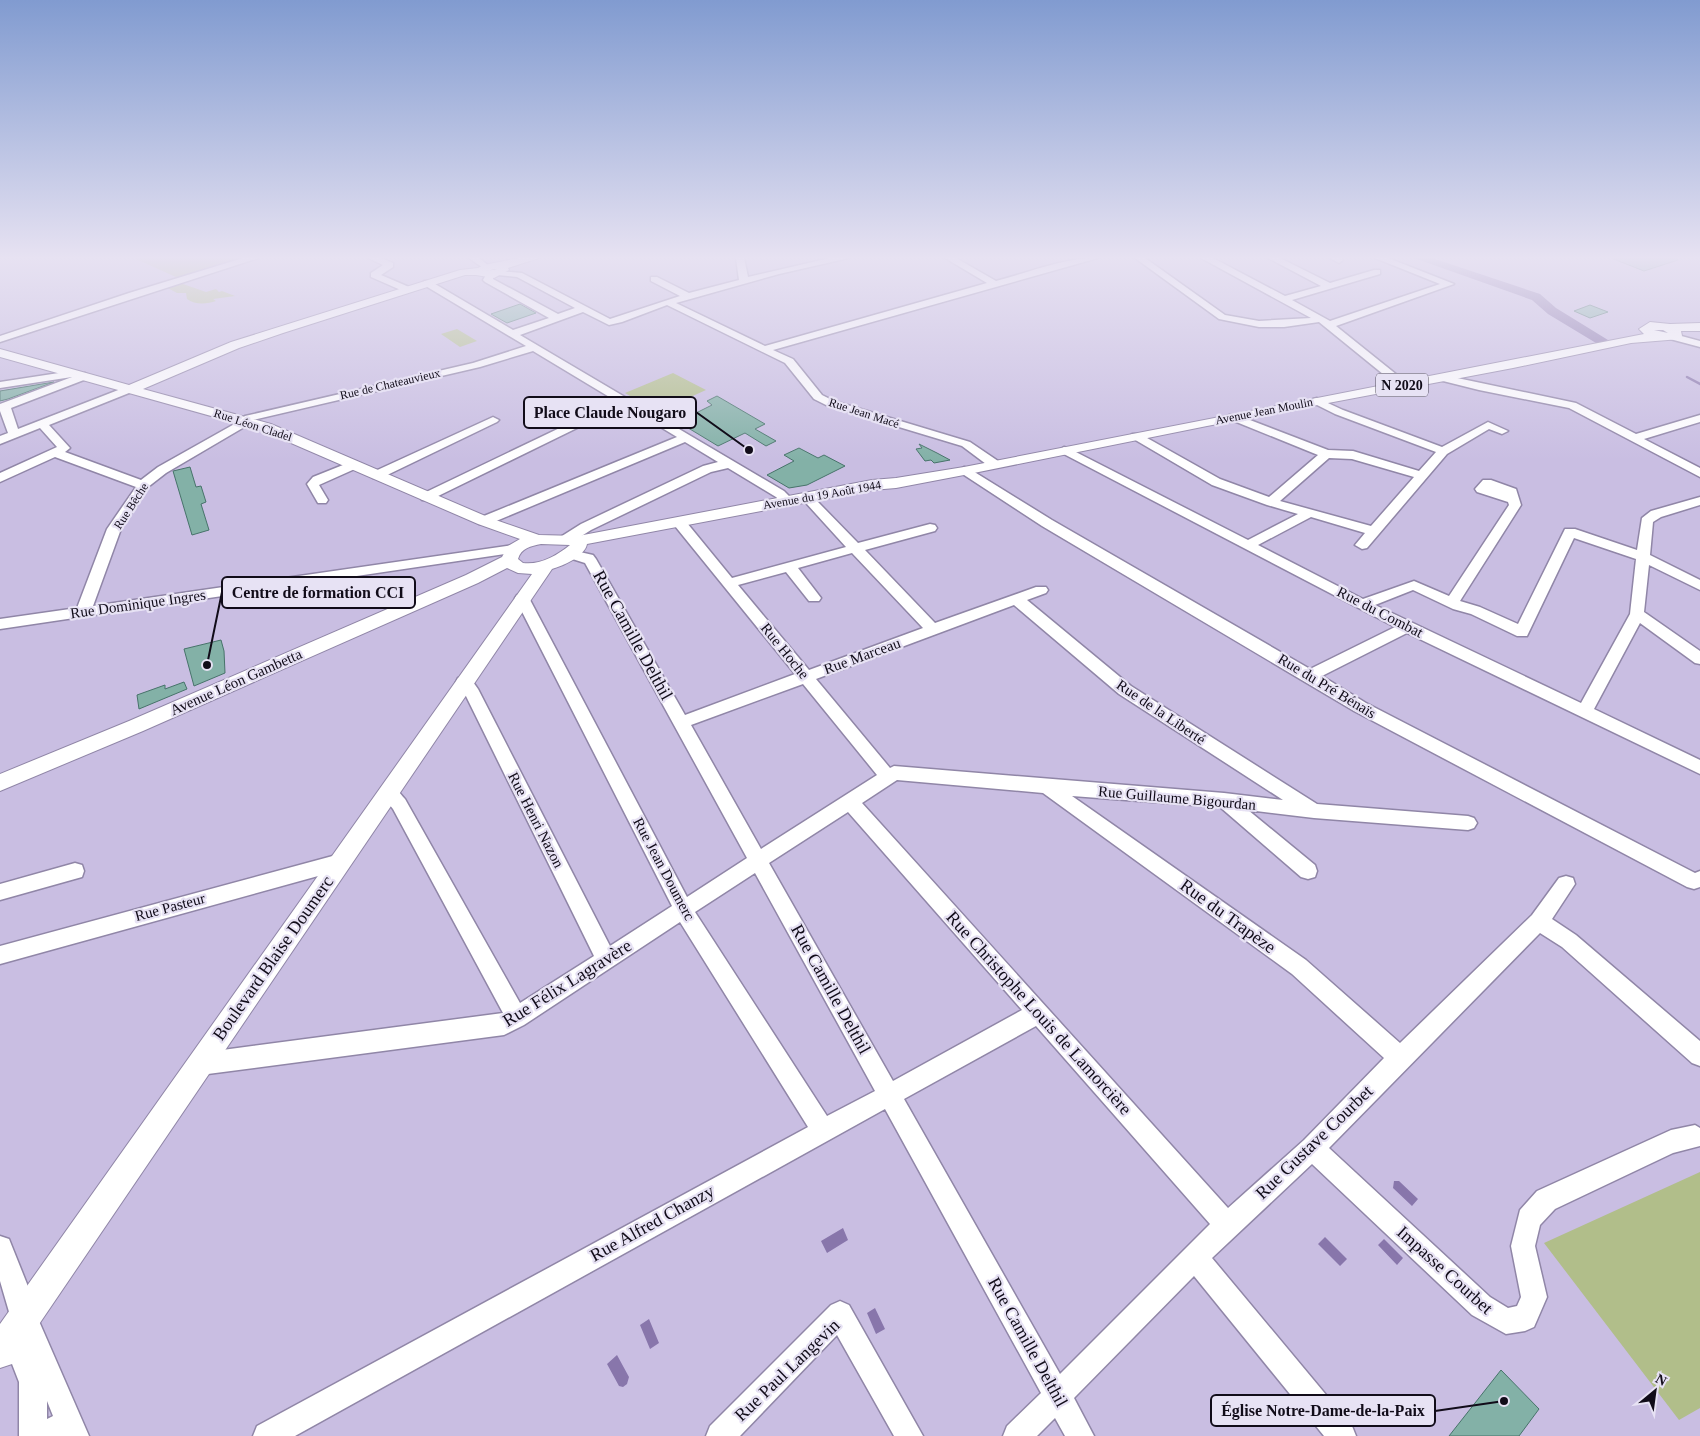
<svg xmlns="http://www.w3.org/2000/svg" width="1700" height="1436" viewBox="0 0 1700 1436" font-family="'Times New Roman',serif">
  <rect width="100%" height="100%" fill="#c9bee2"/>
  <path fill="#b1be8a" d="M134 258H247L178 278Z
    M180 283 206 292 216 289 219 292 222 291 235 296 213 299 216 301C207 304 195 305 187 299L186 293H177L166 287Z
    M457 329 477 341 460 347 441 334Z
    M673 373 706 390 657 412 625 393Z
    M1700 1172V1408L1679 1420 1544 1243Z"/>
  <path fill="#8876ab" d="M1394 1181H1399L1418 1199 1412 1206 1393 1188Z
    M843 1228 848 1240 827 1253 821 1241Z
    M1325 1237 1347 1259 1340 1266 1318 1244Z
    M1384 1239 1403 1258 1397 1265 1378 1245Z
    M875 1308 885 1329 876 1334 867 1313Z
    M649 1319 659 1343 650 1349 640 1325Z
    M617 1355 629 1377 627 1384 623 1387 619 1386 607 1364Z"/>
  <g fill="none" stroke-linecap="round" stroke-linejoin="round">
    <path stroke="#8876ab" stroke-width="2.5" d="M1687 377 1700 384"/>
    <path fill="#8876ab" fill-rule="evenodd" d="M1414 258H1432L1540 294 1556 308 1608 340 1601 344 1596 343 1548 314 1532 300Z"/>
  </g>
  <path fill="#83b1a7" stroke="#47736a" d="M1611 258H1677L1678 260 1644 271Z
    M520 304 536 313 507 323 491 314Z
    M1590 305 1608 312 1590 318 1574 311Z
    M54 382 8 399 0 401V391Z
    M717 396 765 424 755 429 776 441 766 446 745 433 718 446 670 417 683 411 692 415 712 405 707 401Z
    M919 444 937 453 950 460 934 463 931 460 925 461 916 449 922 448Z
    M799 448 818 458 824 455 845 466 807 485 789 488 767 475 794 461 784 455Z
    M190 467 196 487 201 486 206 502 201 504 209 530 192 535 173 471Z
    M221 640 224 651 225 673 194 686 184 649Z
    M184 682 187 689 139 709 137 695 165 685V689Z
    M1501 1370 1539 1409 1519 1436H1449Z"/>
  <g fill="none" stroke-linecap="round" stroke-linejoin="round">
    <g stroke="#9086a7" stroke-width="3">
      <path id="minor" d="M243 258H258L0 342V336L129 293Z
        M368 258H381L393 263V267L381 275 409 287V291H403L371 277V273L383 265Z
        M469 258H479L490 267 486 270Z
        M736 258H744L748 277 830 258H849L779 274 676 303 765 346 987 283 945 258H956L996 281C1030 272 1063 258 1098 258L773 350 793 359 822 395 834 401 970 442 998 461 1000 464 998 467H990L962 446 826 405 814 399 785 363 667 305 622 322 609 325 583 312 520 335 784 491 795 502 793 505H785L776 497 728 468 711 472 591 530 572 542H562L560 539 562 536 581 524 703 466 718 462 685 442 489 524H479L477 521 479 518 677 437 624 405 430 500H422L420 497 422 494 616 401 533 351 480 367 253 420 246 426 166 473 148 487 121 529 93 606 513 545 518 546 520 549 518 552 0 629V619L77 608 107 529 136 487 55 457 0 482V473L57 447 40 428 0 444V436L8 433 0 411V404L72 377 0 388V382L72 371 76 372V376L85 373 90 376 89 378 11 408 18 429 126 387H134L135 389 134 391 49 425 70 448 65 452 141 480 158 467 238 422 245 416 473 363 526 346 424 285V281H430L513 330 549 318 485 282 483 280 487 273H493V279L558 314 575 308 517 277 498 275V271L522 273 610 319 680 296 651 281V277H657L689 293 739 280Z
        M1135 258H1145L1225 315 1259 321 1311 318 1201 258H1213L1285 296 1321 286 1268 258H1280L1330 283 1374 270H1380V274L1292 300 1330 321 1440 284 1375 258H1388L1454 284 1336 326 1407 383 1408 385 1407 387H1399L1319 322 1284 327H1259L1219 319Z
        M1330 258H1342L1343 260 1339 263Z
        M1674 334 1700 341V347L1670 339 1669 337Z
        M1443 375 1576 403 1636 434 1700 415V422L1644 439 1700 468V477L1569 408 1479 390 1439 380 1438 378Z
        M1317 398 1343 410 1442 447 1488 422 1508 431 1502 434 1489 429 1447 454 1367 548 1362 549 1355 545 1365 533 1311 517 1258 545 1363 599 1414 581 1449 596 1509 505 1508 502 1477 492 1475 489 1483 480H1491L1516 489 1521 505 1460 601 1480 607 1518 624 1565 529H1575L1637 550 1642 518 1651 511 1700 497V505L1661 517 1653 522 1650 555 1700 580V590L1649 565 1644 612 1700 651V664L1695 663 1640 623 1594 709 1700 760V774L1407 633 1322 676 1366 703 1695 873 1700 871V887L1694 889 1687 887 1354 711 1042 526 958 471 964 467 968 468 1052 520 1310 669 1395 627 1058 451 1064 447 1068 448 1248 540 1298 514 1267 505 1212 485 1132 438 1130 436 1132 434H1140L1220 479 1269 497 1318 455 1229 419 1227 417 1229 415H1237L1328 450 1353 451 1419 471 1436 452 1335 414 1313 403 1311 401 1313 399ZM1329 458 1352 459 1414 477 1371 526 1280 501ZM1574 538 1636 559 1630 614 1581 703 1375 605 1413 590 1453 609 1471 614 1517 636H1527Z
        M493 417 499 420 497 422 381 478H373L371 475 373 472Z
        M353 461 357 462 359 465 357 468 319 485 328 500 326 503H318L307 484 313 477Z
        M812 493 816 494 818 502 858 543 930 524 935 525 937 528 935 531 865 550 935 623 1036 587H1046L1048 590 1046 593 1027 600 1131 686 1317 804 1468 816 1474 818 1477 823 1474 828 1468 830 1314 818 1248 810 1315 865 1317 871 1315 877 1308 879 1301 877 1220 807 1072 796 1306 960 1400 1043 1532 915 1559 878 1566 876 1573 878 1575 884 1552 919 1576 935 1700 1041V1066L1692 1063 1562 947 1540 933 1329 1148 1490 1297 1508 1308 1517 1306 1521 1297 1511 1246 1520 1210 1537 1191 1671 1130 1695 1125 1700 1128V1146L1673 1153 1555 1209 1540 1225 1535 1246 1547 1297 1534 1327 1525 1331 1506 1334 1472 1315 1312 1164 1212 1258 1352 1426 1356 1436H1324L1194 1276 1074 1398 1094 1436H1065L1055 1418 1037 1436H1003L1007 1426 1041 1393 885 1109 295 1436H253L257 1426 808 1127 680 922 524 1025 504 1035 200 1075 192 1072 189 1064 192 1056 200 1053 503 1013 393 809 379 792 382 787C393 783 398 791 405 799L520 1003 594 956 464 692 456 682 458 678C468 675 473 681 478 689L610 946 672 906 515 598 517 595H527L529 598 687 897 747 858 585 563 566 557 564 554 571 550 593 555 596 559 685 715 795 674 675 526 677 523H687L732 578 846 547 806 503V497ZM852 553 923 628 809 670 738 585 786 572 809 601H819L821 598 798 568ZM1014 605 1119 694 1283 800 1224 793 894 766 890 768 816 679ZM803 684 877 775 761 849 691 725ZM897 780 1043 793 1292 974 1384 1058 1304 1140 1228 1208 862 803ZM848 812 1022 1010 893 1081 769 863ZM755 873 875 1091 827 1116 695 912ZM1036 1026 1210 1224 1060 1374 904 1099Z
        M340 854 347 856 349 862 347 868 0 964V946Z
        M75 863 82 865 84 871 82 877 0 900V884Z
        M0 1236 9 1239 27 1284 35 1312 89 1436H19V1382L7 1351 9 1330 12 1322 0 1281ZM47 1401 53 1416 47 1419Z
        M840 1301 849 1305 923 1436H894L837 1335 740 1436H706L710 1426 831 1305Z"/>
    </g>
    <g stroke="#9086a7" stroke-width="2">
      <path id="major" d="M519 258H539L508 268 509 270 494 278 476 275H465L283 333 239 348 143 389 271 424 490 518 539 535 578 536 872 480 896 478 964 467 1644 334 1639 329 1650 322 1670 324 1700 323V331H1681L1682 336 1680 339 1631 343 1513 368 1207 426 964 475 896 488 872 490 587 544C585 556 563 566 552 569L12 1364 0 1368V1324L532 574 518 573 507 568 478 583 143 731 0 791V774L129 721 466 575 502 557 508 546 520 539 478 524 261 430 0 357V349L129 385 231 342 460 270 478 268 484 265ZM494 269H497L487 271H488ZM1654 330H1663L1668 333ZM541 544 570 545C556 556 541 565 523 563L518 559C521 548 531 546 541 544Z"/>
    </g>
    <use href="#minor" fill="#fff" fill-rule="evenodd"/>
    <use href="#major" fill="#fff" fill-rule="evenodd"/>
  </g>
  <linearGradient id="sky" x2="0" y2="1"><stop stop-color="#819bd0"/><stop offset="0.56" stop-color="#e7e2f2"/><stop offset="1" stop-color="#e7e2f2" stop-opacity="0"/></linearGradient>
  <rect width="1700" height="460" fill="url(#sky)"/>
  <g text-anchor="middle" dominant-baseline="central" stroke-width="4.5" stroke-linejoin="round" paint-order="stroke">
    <g font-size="12" fill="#110c19" stroke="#e7e2f4">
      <text transform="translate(390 384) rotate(-13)">Rue de Chateauvieux</text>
      <text transform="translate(1264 411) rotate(-11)">Avenue Jean Moulin</text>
      <text transform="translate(864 413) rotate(18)">Rue Jean Macé</text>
      <text transform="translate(253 425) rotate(18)">Rue Léon Cladel</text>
      <text transform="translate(822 495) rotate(-10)">Avenue du 19 Août 1944</text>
      <text transform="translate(131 506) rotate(-57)">Rue Bêche</text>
    </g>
    <rect fill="#e7e2f4" stroke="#514c5b" stroke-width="1" x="1376" y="373.5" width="52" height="23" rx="4"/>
    <g font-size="14" font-weight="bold" fill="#110c19">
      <text x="1402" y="385">N 2020</text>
    </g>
    <g font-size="15" fill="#110c19" stroke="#e7e2f4">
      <text transform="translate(138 604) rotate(-8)">Rue Dominique Ingres</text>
      <text transform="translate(1380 612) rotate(27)">Rue du Combat</text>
      <text transform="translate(785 651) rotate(51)">Rue Hoche</text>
      <text transform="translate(862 656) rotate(-20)">Rue Marceau</text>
      <text transform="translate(236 682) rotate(-24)">Avenue Léon Gambetta</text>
      <text transform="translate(1327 686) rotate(31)">Rue du Pré Bénaïs</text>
      <text transform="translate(1161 712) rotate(34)">Rue de la Liberté</text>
      <text transform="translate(1177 798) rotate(5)">Rue Guillaume Bigourdan</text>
      <text transform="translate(536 820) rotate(63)">Rue Henri Nazon</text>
      <text transform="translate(664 869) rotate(62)">Rue Jean Doumerc</text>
      <text transform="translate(170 907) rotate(-15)">Rue Pasteur</text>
    </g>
    <g font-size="18" fill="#110c19" stroke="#e7e2f4">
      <text transform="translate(633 635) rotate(61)">Rue Camille Delthil</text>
      <text transform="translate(1228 916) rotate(36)">Rue du Trapèze</text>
      <text transform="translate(273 958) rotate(-55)">Boulevard Blaise Doumerc</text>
      <text transform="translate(567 983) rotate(-32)">Rue Félix Lagravère</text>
      <text transform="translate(831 989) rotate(61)">Rue Camille Delthil</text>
      <text transform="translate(1039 1013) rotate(48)">Rue Christophe Louis de Lamorcière</text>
      <text transform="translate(1314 1142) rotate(-44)">Rue Gustave Courbet</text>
      <text transform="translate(652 1223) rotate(-29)">Rue Alfred Chanzy</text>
      <text transform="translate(1445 1270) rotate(42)">Impasse Courbet</text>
      <text transform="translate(1028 1342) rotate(61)">Rue Camille Delthil</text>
      <text transform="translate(787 1370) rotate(-44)">Rue Paul Langevin</text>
    </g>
  </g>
  <path fill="none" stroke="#110c19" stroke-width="2" d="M749 450L696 412M207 665L222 592M1504 1401L1435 1411"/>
  <g fill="#110c19" stroke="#e7e2f4" stroke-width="2">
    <circle cx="749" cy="450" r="5"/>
    <circle cx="207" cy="665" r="5"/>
    <circle cx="1504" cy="1401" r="5"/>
  </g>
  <g fill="#e7e2f4" stroke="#110c19" stroke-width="2">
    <rect x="524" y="397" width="172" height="31" rx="5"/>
    <rect x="222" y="577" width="193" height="31" rx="5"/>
    <rect x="1211" y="1395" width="224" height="31" rx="5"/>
  </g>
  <g font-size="16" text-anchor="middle" font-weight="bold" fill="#110c19">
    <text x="610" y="418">Place Claude Nougaro</text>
    <text x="318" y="598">Centre de formation CCI</text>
    <text x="1323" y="1416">Église Notre-Dame-de-la-Paix</text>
  </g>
  <g transform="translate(1655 1391) rotate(29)" stroke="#e7e2f4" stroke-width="4" paint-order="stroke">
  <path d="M0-4L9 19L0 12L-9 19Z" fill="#110c19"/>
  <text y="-8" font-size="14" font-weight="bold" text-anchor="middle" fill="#110c19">N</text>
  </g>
</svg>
